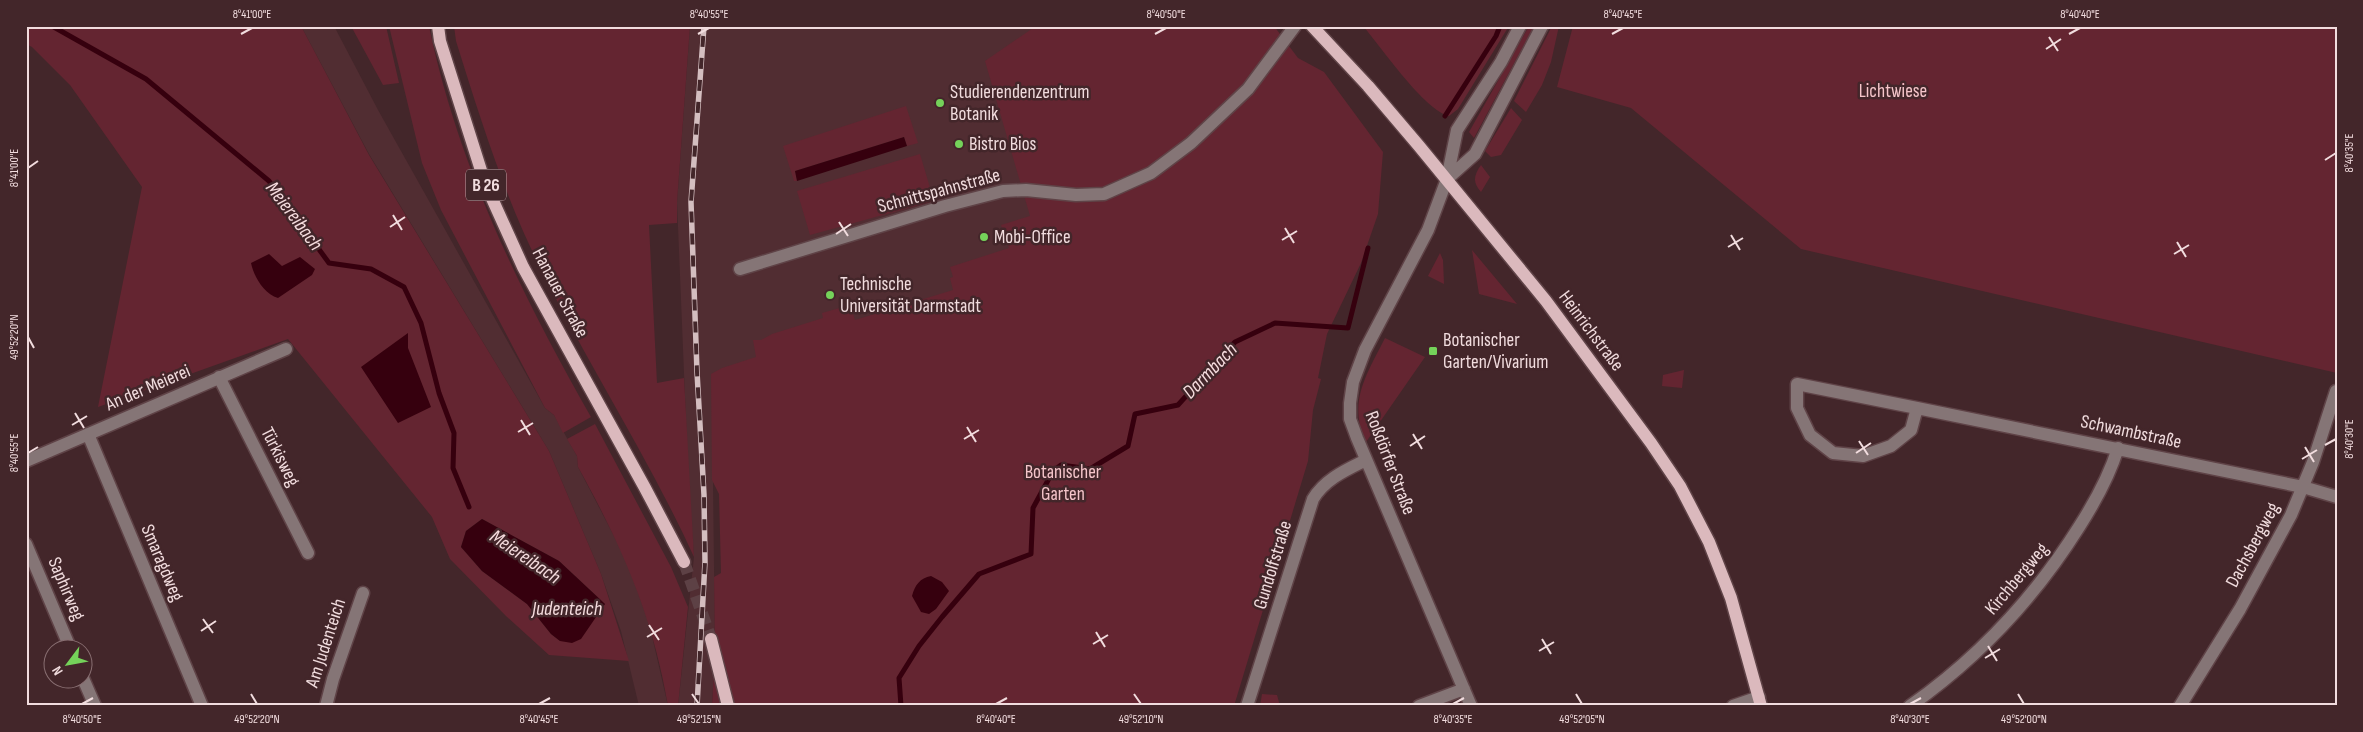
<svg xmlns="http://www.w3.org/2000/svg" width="2363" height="732" viewBox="0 0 2363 732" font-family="'Sofia Sans Condensed',sans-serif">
  <rect width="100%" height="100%" fill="#43262a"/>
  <path fill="#512d32" d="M301 26H334L378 110 545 408 554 415 577 456 578 467 624 555 634 581 649 623 668 706H639L621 631 601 574 549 451 369 154Z
    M690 26H1259L1231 89 713 481 715 652 712 706H678L694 557 689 495 677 202Z"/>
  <path fill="#642531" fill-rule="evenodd" d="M26 26H301L369 155 549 451 601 574 629 661 549 655 506 616 450 559 432 517 288 339 98 407 142 187 70 85 32 47 26 44ZM482 519 559 561 605 604 560 641 551 634 527 604 482 571 461 547 466 531Z
    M351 26H386L399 83 383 85Z
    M389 26H429C458 166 521 294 591 417L563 433 554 415 545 408 441 210 422 163Z
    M454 26H690L677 202V223L649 225 657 383 684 378 694 557C643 445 573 343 523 231 496 169 476 105 456 41Z
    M1036 26H1274L1298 58 1324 72 1383 152 1378 214 1361 263 1327 334 1318 378 1321 379 1313 410 1308 461 1234 706H712L715 652 714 577 721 573 719 494 712 480 711 374 722 368 756 357 753 340H761L772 334 823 318 822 313 850 305 855 320 953 290 950 278 953 277 950 267 1009 248 1001 225 1030 216 985 61Z
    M1363 26H1509L1458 109 1449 116C1424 110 1382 48 1363 26Z
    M1529 26H1534L1474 138 1469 132Z
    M1552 26H1559L1551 62 1542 85 1526 112 1514 101Z
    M1573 26H2337V373L1801 249 1631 108 1557 87Z
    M906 106 918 143 907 146 904 137 795 171 797 181H794L783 146Z
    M1511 108 1522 120 1501 155 1491 157 1485 151Z
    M920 154 934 201 810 235 797 191Z
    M1481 165 1490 177 1481 192C1472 182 1474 175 1481 165Z
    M1472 250 1517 304 1479 294Z
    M1440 253 1443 260 1444 284 1428 276Z
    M1385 338 1425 357 1366 442C1347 402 1367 374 1385 338Z
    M1684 370 1682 388 1662 386 1663 375Z
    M595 424 671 567 688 607 678 706H668C653 617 622 546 578 467L577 456 567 439Z
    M1262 694 1277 695 1280 706H1260Z"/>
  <path fill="#36000e" d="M904 137 907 146 797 181 795 171Z
    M269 254 282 266 300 257 315 269 312 275 278 298C264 294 254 277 251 263Z
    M408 333V348L431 407 398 423 361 367Z
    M482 519 559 561 605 604 581 639 572 643 560 641 551 634 527 604 482 571 461 547 466 531Z
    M931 576 942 582 949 591 936 609 929 614 921 612 912 596C915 585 920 578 931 576Z"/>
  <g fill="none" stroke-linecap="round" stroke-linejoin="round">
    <path stroke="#36000e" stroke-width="5" d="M52 26 146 79 269 181 329 263 371 269 404 287 421 323 439 393 454 433 453 468 469 507
      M1445 116 1496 36 1500 26
      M901 706 899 678 919 646 942 617 979 574 1031 554 1033 508 1053 471 1061 465 1090 469 1128 446 1135 414 1178 405 1235 342 1275 323 1348 328 1368 248"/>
    <path stroke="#5d4145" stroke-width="12" stroke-dasharray="12 6" stroke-linecap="butt" d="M684 562 711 639"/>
    <g stroke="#5f4347" stroke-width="15">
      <path id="minor" d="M1447 179 1475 154 1542 26
        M740 269 945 206 1003 191 1026 190 1076 195 1104 194 1151 173 1191 143 1248 89 1295 26
        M219 377 308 553
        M1797 384 1917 408 1911 430 1891 446 1863 456 1833 453 1810 435 1797 408Z
        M1917 408 2303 487 2337 497
        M88 434 202 706
        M26 461 286 349
        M26 544 71 650
        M82 676 95 706
        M326 706 333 679 363 593
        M1247 706 1313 499C1325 479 1346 470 1366 460
        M1419 706 1464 689
        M1471 706 1357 438 1350 419V403L1353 382 1365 350 1428 230 1447 179 1457 130 1501 62 1520 26
        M1733 706 1759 697
        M1910 706C1978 658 2035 597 2079 527 2095 502 2109 477 2118 448
        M2180 706 2240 609 2291 515 2313 462 2336 391"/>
    </g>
    <g stroke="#5f4347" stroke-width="15">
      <path id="major" d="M438 26 440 41 485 183 523 267 645 488 684 562
        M1312 26 1368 86 1419 146 1546 301 1651 443 1680 486 1709 542 1731 598 1761 706
        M711 639 728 706"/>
    </g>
    <use href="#minor" stroke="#857576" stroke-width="12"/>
    <use href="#major" stroke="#dbb9bd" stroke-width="12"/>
    <g stroke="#d4bec0" stroke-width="5.5">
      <path id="rail" d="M697 706 705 562 704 495 697 372 691 202 704 26"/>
    </g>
    <use href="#rail" stroke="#43262a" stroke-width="4" stroke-dasharray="11" stroke-linecap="butt"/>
  </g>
  <path fill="none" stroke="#f1dcde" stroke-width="2" d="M241 34 252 28M698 34 709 28M1155 34 1166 28M1612 34 1623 28M2069 34 2080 28M2049 37 2058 51M2046 49 2061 39M2325 160 2336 153M28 168 38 161M393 215 402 230M839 222 848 236M390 227 405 217M1285 228 1294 243M836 234 851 224M1731 235 1740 250M1282 240 1297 231M2177 242 2186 257M1728 247 1743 238M2174 254 2189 245M28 337 34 348M75 413 84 428M521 420 530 435M72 425 87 416M967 427 976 442M518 432 533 423M1413 434 1422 449M964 439 979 430M1859 441 1868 455M2325 445 2336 439M1410 446 1425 436M2305 447 2314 462M28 453 38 447M1856 453 1871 443M2302 459 2317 450M203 619 213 633M649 625 659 640M201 631 216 621M1096 632 1105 647M647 637 662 628M1542 639 1551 654M1093 644 1108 635M1988 646 1997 661M1539 651 1554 642M1985 658 2000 649M251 694 257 704M692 694 699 704M1134 694 1141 704M1576 694 1582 704M2018 694 2024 704M82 704 93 698M539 704 550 698M996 704 1007 698M1453 704 1464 698M1910 704 1921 698"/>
  <g fill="#75d25a" stroke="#43262a" stroke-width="2">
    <circle cx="940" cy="103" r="5"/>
    <circle cx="959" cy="144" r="5"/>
    <circle cx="984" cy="237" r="5"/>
    <circle cx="830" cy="295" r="5"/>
    <rect x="1428" y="346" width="10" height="10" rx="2.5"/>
  </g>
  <g text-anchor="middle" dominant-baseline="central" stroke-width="5" stroke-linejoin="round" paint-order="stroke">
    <rect fill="#43262a" stroke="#bda5a8" stroke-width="1" x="466" y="169.5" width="40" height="31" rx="4"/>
    <g font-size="18" font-weight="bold" fill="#f1dcde">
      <text x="486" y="185">B 26</text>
    </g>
    <g font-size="19" fill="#f5c5ca" stroke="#43262a">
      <text x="1893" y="91">Lichtwiese</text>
      <text x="1063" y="472">Botanischer<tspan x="1063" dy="22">Garten</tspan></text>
    </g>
    <g font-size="19" fill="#f1dcde" stroke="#43262a" text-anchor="start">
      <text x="950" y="92">Studierendenzentrum<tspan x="950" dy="22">Botanik</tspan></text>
      <text x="969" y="144">Bistro Bios</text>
      <text x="994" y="237">Mobi-Office</text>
      <text x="840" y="284">Technische<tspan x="840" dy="22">Universität Darmstadt</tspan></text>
      <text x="1443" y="340">Botanischer<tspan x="1443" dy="22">Garten/Vivarium</tspan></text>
    </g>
    <g font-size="19" fill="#f1dcde" stroke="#43262a">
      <text transform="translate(939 191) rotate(-15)">Schnittspahnstraße</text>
      <text transform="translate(560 293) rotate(62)">Hanauer Straße</text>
      <text transform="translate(1591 331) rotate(53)">Heinrichstraße</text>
      <text transform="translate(148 388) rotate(-23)">An der Meierei</text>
      <text transform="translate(2131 432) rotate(12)">Schwambstraße</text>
      <text transform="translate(280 457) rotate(63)">Türkisweg</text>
      <text transform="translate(1390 463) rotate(69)">Roßdörfer Straße</text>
      <text transform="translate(2253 545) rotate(-62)">Dachsbergweg</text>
      <text transform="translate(162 563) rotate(67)">Smaragdweg</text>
      <text transform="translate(1273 565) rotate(-73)">Gundolfstraße</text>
      <text transform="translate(2017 579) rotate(-50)">Kirchbergweg</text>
      <text transform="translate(66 589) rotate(67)">Saphirweg</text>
      <text transform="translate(326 643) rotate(-72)">Am Judenteich</text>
    </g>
    <g font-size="20" font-style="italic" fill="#f5dcde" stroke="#43262a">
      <text transform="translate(294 216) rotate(53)">Meiereibach</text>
      <text transform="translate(1210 371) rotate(-46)">Darmbach</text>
      <text transform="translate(525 557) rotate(34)">Meiereibach</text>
      <text x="567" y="609">Judenteich</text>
    </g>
  </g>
  <rect width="2363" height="732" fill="none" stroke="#43262a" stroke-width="55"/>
  <g transform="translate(68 664) rotate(238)"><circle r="24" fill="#43262a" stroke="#896f72"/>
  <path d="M0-4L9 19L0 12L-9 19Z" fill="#75d25a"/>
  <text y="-8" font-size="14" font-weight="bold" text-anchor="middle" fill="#f1dcde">N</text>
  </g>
  <rect x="28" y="28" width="2308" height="676" fill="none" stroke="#f1dcde" stroke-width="2"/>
  <g font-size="12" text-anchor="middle" fill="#f1dcde">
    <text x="252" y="18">8°41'00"E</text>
    <text x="709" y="18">8°40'55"E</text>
    <text x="1166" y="18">8°40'50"E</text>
    <text x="1623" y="18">8°40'45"E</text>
    <text x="2080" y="18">8°40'40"E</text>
    <text transform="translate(2349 153) rotate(-90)" y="4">8°40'35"E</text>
    <text transform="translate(14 168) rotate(-90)" y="4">8°41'00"E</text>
    <text transform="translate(14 337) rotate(-90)" y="4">49°52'20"N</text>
    <text transform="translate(2349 439) rotate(-90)" y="4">8°40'30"E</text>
    <text transform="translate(14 453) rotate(-90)" y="4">8°40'55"E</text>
    <text x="82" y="723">8°40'50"E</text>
    <text x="257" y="723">49°52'20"N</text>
    <text x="539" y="723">8°40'45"E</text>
    <text x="699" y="723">49°52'15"N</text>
    <text x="996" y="723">8°40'40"E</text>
    <text x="1141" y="723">49°52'10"N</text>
    <text x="1453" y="723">8°40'35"E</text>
    <text x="1582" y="723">49°52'05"N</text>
    <text x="1910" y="723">8°40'30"E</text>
    <text x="2024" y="723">49°52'00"N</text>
  </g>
</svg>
